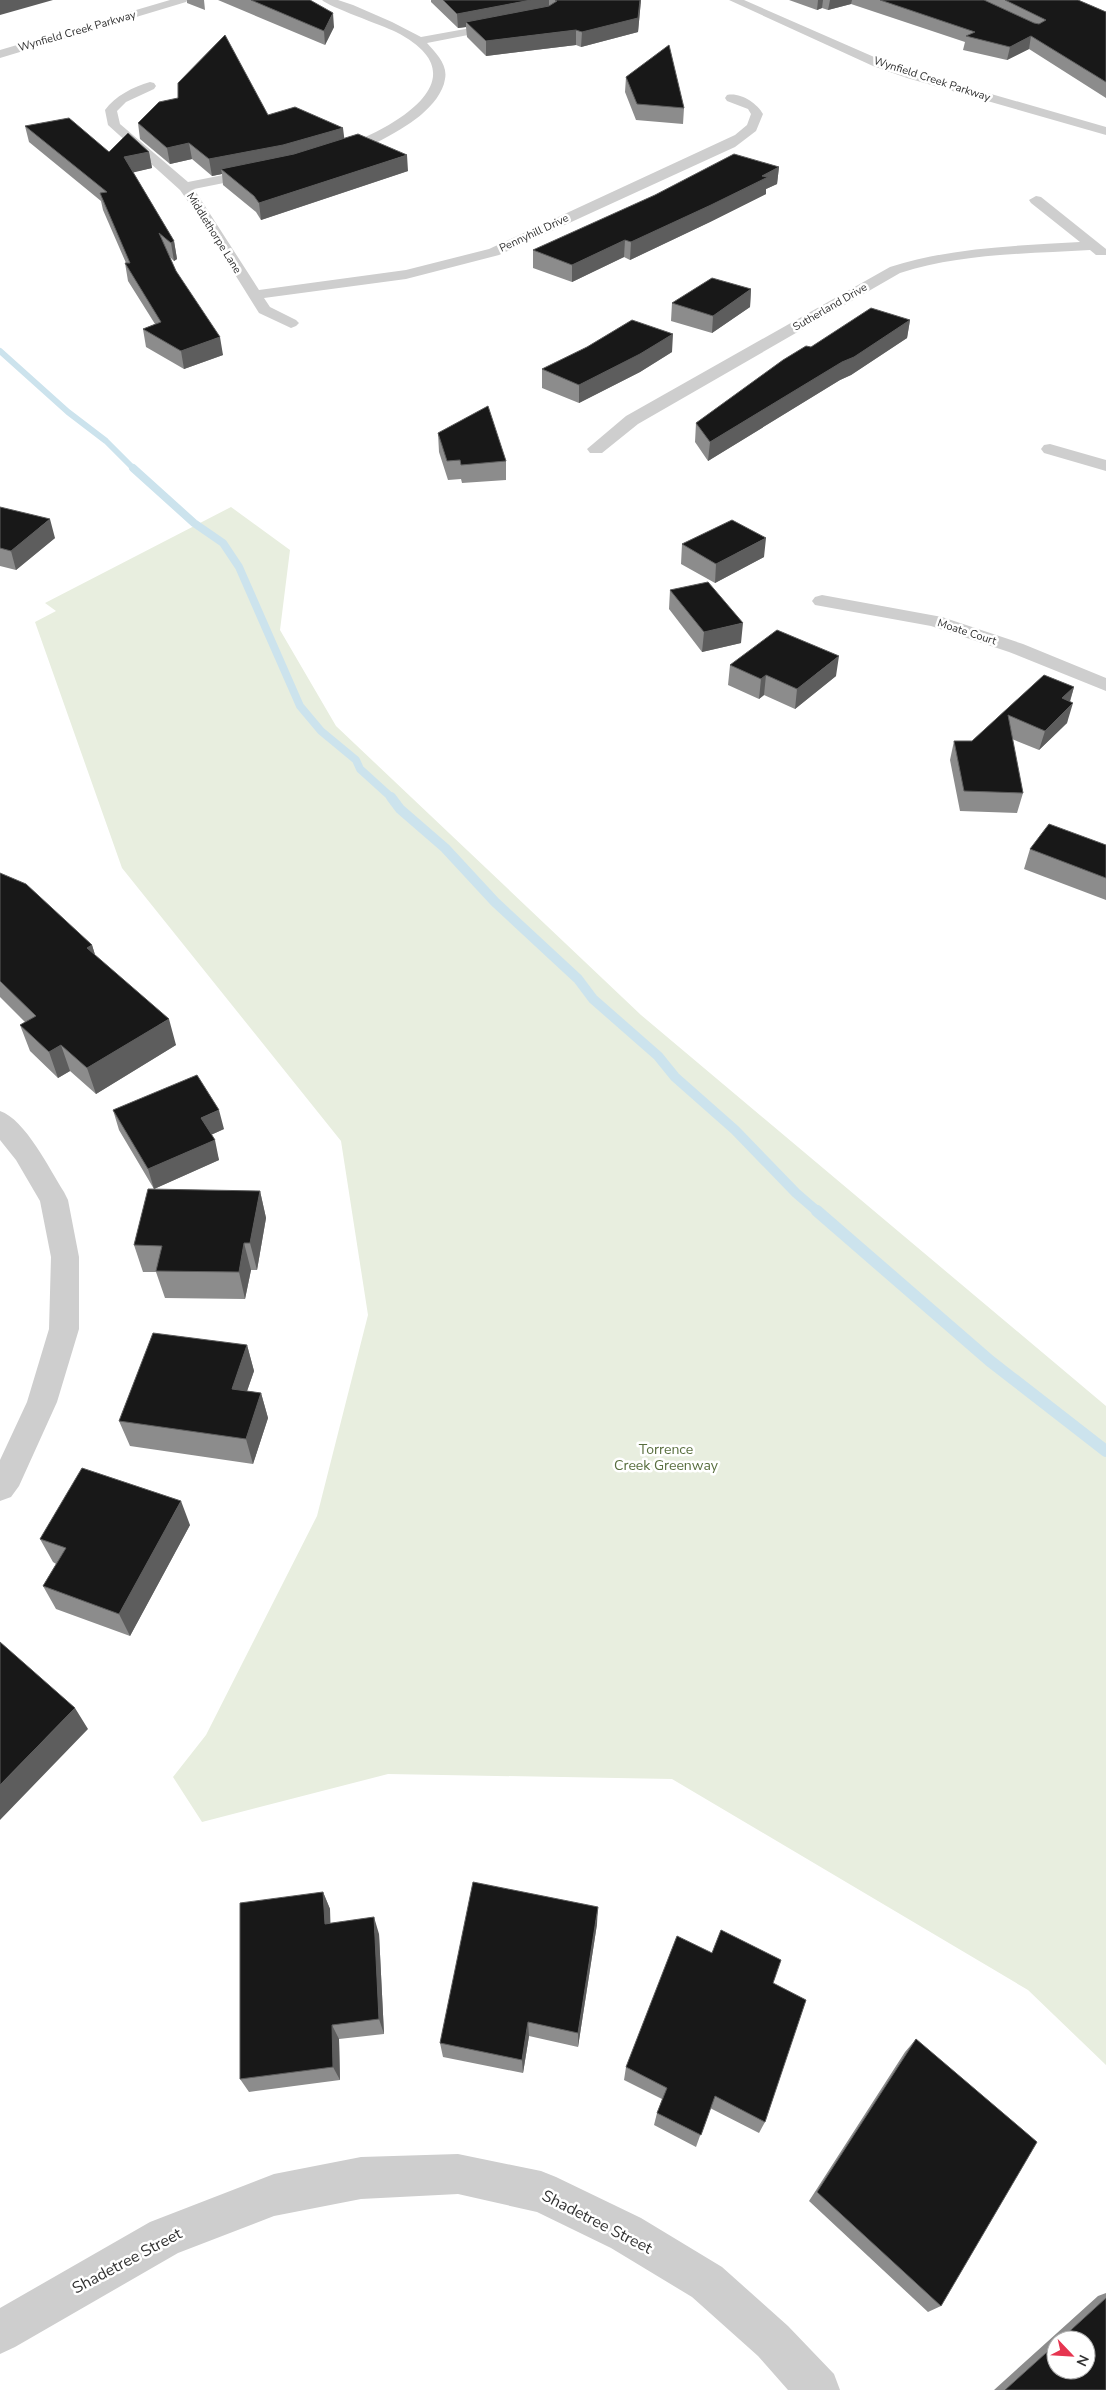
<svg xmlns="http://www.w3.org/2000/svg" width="1106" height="2390" viewBox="0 0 1106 2390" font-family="'Nunito Sans',sans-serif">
  <rect width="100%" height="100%" fill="#fff"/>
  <path fill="#e8eedf" d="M231 507 290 550 280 630 336 726 641 1015 1106 1406V2065L1028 1990 672 1779 388 1774 202 1822 173 1777 206 1735 317 1516 368 1315 341 1141 122 868 35 622 56 611 45 603Z"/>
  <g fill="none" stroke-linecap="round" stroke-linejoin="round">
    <path stroke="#cce3ed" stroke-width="6" d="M0 351 68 412 106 441 134 469"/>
    <path stroke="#cce3ed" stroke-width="8" d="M133 468 194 523 223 543 239 567 300 706 321 731 356 760 360 769 392 798"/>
    <path stroke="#cce3ed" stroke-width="10" d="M391 797 400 809 445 848 495 902 578 979 593 999 658 1056 675 1077 735 1130 796 1193 818 1212"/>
    <path stroke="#cce3ed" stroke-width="12" d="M817 1211 990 1361 1106 1451"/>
    <path fill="#cecece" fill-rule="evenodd" d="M322 0H338L353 5 392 22 421 37 504 22 510 25 504 28 427 43C436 53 448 65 445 79 443 93 432 105 422 114 408 127 351 160 333 156L331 153 333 150C384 133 489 80 396 32 382 25 329 7 322 0Z
      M150 82 154 83 156 86 154 89 126 102 117 111 120 124 188 182 259 168 266 172 259 176 194 189 259 290 406 270 489 249 735 135 747 125 751 114 748 109 727 101 725 98 727 95C740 92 757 103 763 114L756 131 735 147 499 255 406 279 264 298 270 307 296 320 299 323 296 326 291 328 259 313 201 220 180 190 108 125 105 110C115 96 133 87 150 82Z
      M1036 196 1041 197 1106 249V255H1096L1090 250C1026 254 962 253 900 273L638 424 602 453H590L587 449 626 416 890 267C953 247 1015 246 1080 242L1031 203 1029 200Z
      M1050 444 1106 460V471L1044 453 1041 449 1044 445Z
      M822 595 942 617 1023 644 1106 678V691L1009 652 931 626 815 605 812 601 815 597Z
      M0 1111C25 1119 50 1170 64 1192L68 1200 79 1257V1329L57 1402 19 1486 11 1497 0 1501V1460L27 1402 49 1329 51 1257 40 1201 16 1160 0 1140Z
      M458 2154 541 2171 556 2177 641 2218 722 2267 788 2326 834 2374 840 2390H788L758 2356 692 2297 611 2248 537 2212 458 2194 361 2199 274 2216 178 2253 15 2347 0 2354V2308L150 2222 274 2174 361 2157Z"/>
    <path fill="#cecece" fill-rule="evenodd" d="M170 0H188L186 2 0 58V50Z
      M729 0H744L881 60 915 72 1106 127V135L907 78 873 66Z"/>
  </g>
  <path fill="#8c8c8c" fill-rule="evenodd" d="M187 0H204L205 10 187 3Z
    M218 0H310L334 27 325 45Z
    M431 0H641L638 32 581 47 576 45 486 56 467 37 466 27 458 28 431 2Z
    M789 0H1078L1106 12V98L1029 49 1007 60 963 50 965 42 851 4 828 10 822 8 817 10Z
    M626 77 684 108 683 124 636 120 625 92Z
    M268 115 344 139 408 171 261 220 256 212 223 185 222 174 212 176 192 159 170 164 140 139 138 123Z
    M25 126 109 152H149L152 168 133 172 174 241 177 259 174 261 169 256 176 271 223 355 184 369 146 347 143 329 155 324 128 281 125 263H126L103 210 101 201 29 142Z
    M779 167 777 184 766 189V194L710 222 630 260 624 257 572 282 533 268V250Z
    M751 289 750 307 712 333 671 321 672 303Z
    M910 320 907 338 851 375 840 380 708 461 695 442 696 423 811 347Z
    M672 352 640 372 579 403 542 388V369Z
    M438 433 506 461V480L462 483 461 479 448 480 439 452Z
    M0 507 55 538 16 570 0 566Z
    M682 544 764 557 715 583 681 564Z
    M670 590 741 643 702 652 669 609Z
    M730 665 836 676 795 709 764 695 759 699 728 685Z
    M1044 675 1074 687 1070 702 1067 723 1039 750 1012 739 1023 793 1017 813 960 811 950 760 954 741H972Z
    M1106 845V900L1024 869 1030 849Z
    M0 873 92 945 95 955 176 1045 96 1094 70 1071 58 1078 30 1051 20 1025 25 1022 0 997Z
    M113 1110 224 1129 211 1135 219 1160 154 1189 119 1130Z
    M260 1191 266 1218 257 1270H251L245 1299 165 1298 156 1272H143L134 1245Z
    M247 1345 254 1371 247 1391 261 1393 268 1418 253 1464 130 1446 119 1421Z
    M190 1525 130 1636 56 1609 43 1586 56 1564 53 1562 40 1539Z
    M323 1892 330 1909V1923L379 1934 384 2034 339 2039 340 2080 249 2092 240 2079Z
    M597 1924 578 2047 529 2036 523 2073 443 2057 440 2043Z
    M773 1983 765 2122 759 2133 710 2108 696 2147 654 2125 657 2113 662 2099 624 2080 626 2067Z
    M916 2039 941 2306 928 2312 809 2201 905 2052Z
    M1106 2293V2390H994L1098 2296ZM1056 2340H1086L1056 2370Z"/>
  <path fill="#5d5d5d" d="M0 0H53L0 15Z
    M531 0H549V11L466 22V27L458 28 457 14Z
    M640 0H641L638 32 581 47 582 32Z
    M818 0H823L822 8 817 10Z
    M830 0H852L851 4 828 10Z
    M333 13 334 27 325 45 324 31Z
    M576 30V45L486 56V41Z
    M1031 36 1029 49 1007 60 1010 47Z
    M343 128 345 144 221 169 222 174 212 176 209 159Z
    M189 143 192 159 170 164 167 148Z
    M149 152 152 168 127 174 124 157Z
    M407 155 408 171 261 220 259 203Z
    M779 167 777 184 766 189V194L710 222 630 260 631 242Z
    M625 240 624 257 572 282V265Z
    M174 241 177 259 174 261 171 243Z
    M751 289 750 307 712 333 713 316Z
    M910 320 907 338 851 375 840 380 708 461 710 442Z
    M673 334 672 352 640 372 579 403V385Z
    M220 337 223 355 184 369 181 351Z
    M50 519 55 538 16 570 11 551Z
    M766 538 764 557 715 583 716 564Z
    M743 623 741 643 702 652 704 632Z
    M839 656 836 676 795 709 797 689Z
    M766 675 764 695 759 699 761 679Z
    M1074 687 1068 707 1062 698Z
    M1073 703 1067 723 1039 750 1045 731Z
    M92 945 100 971 87 948Z
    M169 1019 176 1045 96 1094 87 1068Z
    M61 1045 70 1071 58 1078 49 1052Z
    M219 1110 224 1129 206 1137 201 1118Z
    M215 1140 219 1160 154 1189 148 1169Z
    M260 1191 266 1218 257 1270 250 1243Z
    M244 1243 251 1270 245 1299 239 1272Z
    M247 1345 254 1371 239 1414 232 1389Z
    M261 1393 268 1418 253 1464 246 1439Z
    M181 1501 190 1525 130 1636 119 1614Z
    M75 1708 88 1729 0 1820V1785Z
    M323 1892 330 1909 331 1940 325 1924Z
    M598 1907 597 1924 578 2047V2033Z
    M374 1917 379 1934 384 2034 379 2019Z
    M528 2022 529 2036 523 2073 522 2060Z
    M332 2025 339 2039 340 2080 333 2067Z"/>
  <path fill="#181818" stroke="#5d5d5d" d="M251 0H310L333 13 324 31Z
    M443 0H531L457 14Z
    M555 0H640L638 18 582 32 576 30 486 41 466 22 549 6 557 1Z
    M880 0H984L1034 23 1039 24 1046 20 1005 0H1078L1106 12V82L1031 36 1010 47 966 36 975 32Z
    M225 35 268 115 295 107 343 128 283 145 209 159 189 143 167 148 138 123 159 102 178 98V83Z
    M669 45 684 108 637 104 626 77Z
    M69 118 109 152 128 133 149 152 124 157 174 241 171 243 159 233 176 271 220 337 181 351 143 329 161 322 125 263H130L100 193 107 192 25 126Z
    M358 134 407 155 259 203 254 196 221 169 294 154Z
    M734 154 779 167 762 176 768 177 711 205 631 242 625 240 572 265 533 250 655 195Z
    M712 278 751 289 713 316 672 303Z
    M871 308 910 320 854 357 842 362 710 442 696 423 783 360 806 346 811 347Z
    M632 320 673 334 640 354 579 385 542 369 587 347Z
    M488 406 506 461 461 465 460 460 447 461 438 433Z
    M0 507 50 519 11 551 0 548Z
    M732 520 766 538 716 564 682 544Z
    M708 582 743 623 704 632 670 590Z
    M777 630 839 656 797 689 766 675 761 679 730 665Z
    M1044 675 1074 687 1062 698 1073 703 1045 731 1008 715 1023 793 964 791 954 741H972Z
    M1049 824 1106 845V878L1030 849Z
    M0 873 26 884 92 945 87 948 169 1019 87 1068 61 1045 49 1052 20 1025 36 1016 0 981Z
    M197 1075 219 1110 201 1118 215 1140 148 1169 113 1110Z
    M148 1189 260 1191 250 1243H244L239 1272 156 1271 162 1246 134 1245Z
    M153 1333 247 1345 232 1389 261 1393 246 1439 119 1421Z
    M82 1468 181 1501 119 1614 43 1586 66 1548 40 1539Z
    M0 1642 75 1708 0 1785Z
    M473 1882 598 1907 578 2033 528 2022 522 2060 440 2043Z
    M323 1892 325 1924 374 1917 379 2019 332 2025 333 2067 240 2079V1903Z
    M721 1930 781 1960 773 1983 806 2000 765 2122 715 2096 701 2135 657 2113 667 2088 626 2067 677 1936 712 1953Z
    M916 2039 1037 2142 941 2306 817 2192Z
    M1106 2298V2390H1005L1056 2344V2370H1086V2340H1060Z"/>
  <g text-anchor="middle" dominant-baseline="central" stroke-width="5" stroke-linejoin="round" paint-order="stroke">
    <g font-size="11" fill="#313131" stroke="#fff">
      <text transform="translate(77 31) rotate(-16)">Wynfield Creek Parkway</text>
      <text transform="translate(932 79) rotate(18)">Wynfield Creek Parkway</text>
      <text transform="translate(214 233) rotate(58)">Middlethorpe Lane</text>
      <text transform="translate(534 233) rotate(-25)">Pennyhill Drive</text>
      <text transform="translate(830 307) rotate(-30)">Sutherland Drive</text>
      <text transform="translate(967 632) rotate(18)">Moate Court</text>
    </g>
    <g font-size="14" fill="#586e3e" stroke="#fff">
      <text x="666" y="1449">Torrence<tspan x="666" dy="16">Creek Greenway</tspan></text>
    </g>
    <g font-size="16" fill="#313131" stroke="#fff">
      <text transform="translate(597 2222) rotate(27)">Shadetree Street</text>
      <text transform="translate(127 2261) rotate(-28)">Shadetree Street</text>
    </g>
  </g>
  <g transform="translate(1071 2355) rotate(115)"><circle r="24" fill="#ffffff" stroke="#adadad"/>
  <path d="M0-4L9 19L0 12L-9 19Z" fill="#e63550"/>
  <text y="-8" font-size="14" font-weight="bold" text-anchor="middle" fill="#313131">N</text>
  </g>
</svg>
